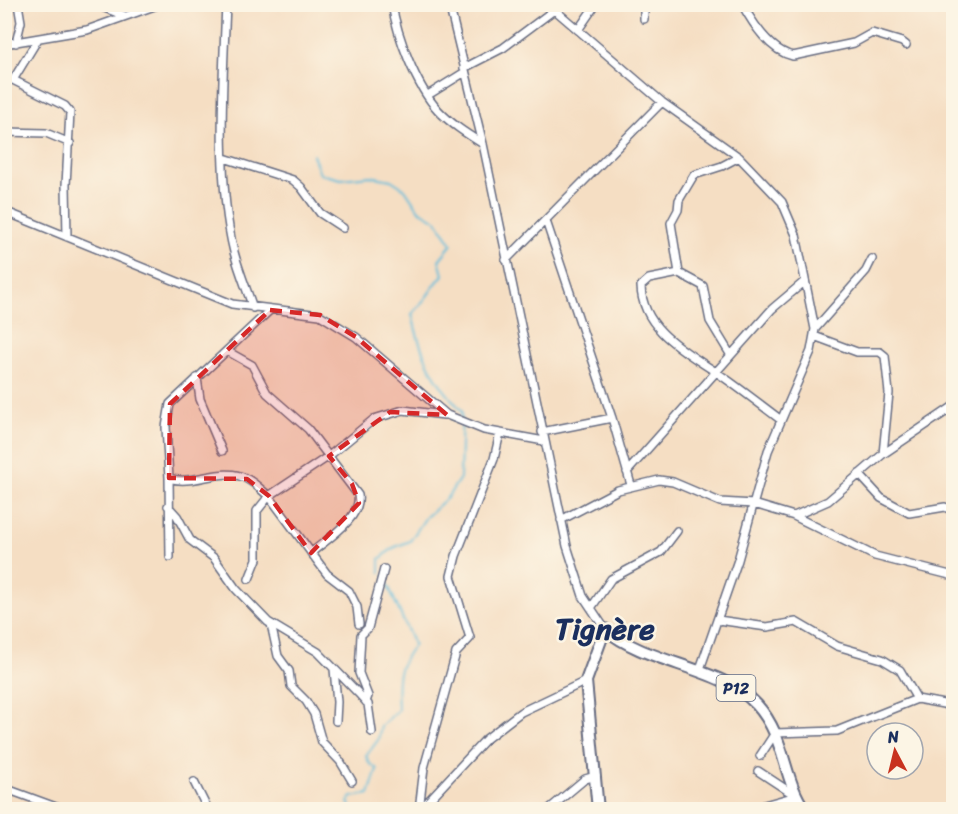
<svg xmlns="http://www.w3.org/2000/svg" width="958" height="814" viewBox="0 0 958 814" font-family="Sriracha,sans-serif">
  <rect width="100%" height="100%" fill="#fcf5e5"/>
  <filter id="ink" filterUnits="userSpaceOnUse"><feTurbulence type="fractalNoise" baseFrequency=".0167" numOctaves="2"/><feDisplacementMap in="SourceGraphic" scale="12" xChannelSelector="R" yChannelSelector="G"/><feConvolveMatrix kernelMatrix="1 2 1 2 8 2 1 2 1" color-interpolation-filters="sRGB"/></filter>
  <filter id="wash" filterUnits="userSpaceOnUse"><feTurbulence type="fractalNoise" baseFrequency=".008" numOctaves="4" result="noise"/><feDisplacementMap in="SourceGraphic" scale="24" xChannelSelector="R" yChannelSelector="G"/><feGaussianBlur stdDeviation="1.35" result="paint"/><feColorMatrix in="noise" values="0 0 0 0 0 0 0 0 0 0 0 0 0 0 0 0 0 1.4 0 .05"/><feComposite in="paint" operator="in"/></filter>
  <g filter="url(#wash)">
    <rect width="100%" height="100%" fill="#f5dec3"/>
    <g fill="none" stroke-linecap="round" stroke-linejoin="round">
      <path stroke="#5dbcdb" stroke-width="2" d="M313 155 320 174 341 179 370 176 391 180 405 189 419 210 436 220 452 244 439 260 443 275C431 288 425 302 412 314 421 356 433 380 462 411L460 478 447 498 426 517 410 541 393 548 380 559V572
        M352 810 348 802 352 797 369 794 377 769 369 763 366 756 378 740 381 726 398 710C397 680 395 669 414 645L384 576"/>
    </g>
  </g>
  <g filter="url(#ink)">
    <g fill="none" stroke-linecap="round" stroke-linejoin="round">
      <g stroke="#676c81" stroke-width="10">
        <path id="minor" d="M95 4 125 16
          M226 4C223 80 216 179 234 252 239 271 247 290 253 308
          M392 4C397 36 416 86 438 110 451 124 467 134 483 144
          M449 4 483 144 567 546 583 596 605 629
          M548 4 662 102 739 157 782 202 796 235 815 329 811 351 768 451 738 560 699 672
          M742 4C753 24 770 51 793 56L854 43 872 33 902 42 906 45
          M644 19V4
          M578 30 596 4
          M38 39 13 80 65 106 70 112 66 185 67 237
          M16 43 21 22 18 4
          M4 44 87 30 160 4
          M464 68 503 48 554 10
          M428 95 465 72
          M4 132 46 133 70 143
          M739 157 722 166 694 175 679 200 678 210 671 223 679 273 649 279 641 286C642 334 695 356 729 381 747 394 764 407 781 420
          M224 158 293 180 301 187 320 213 343 228
          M4 211 232 304 320 315 356 337 447 415 484 430 544 441
          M546 221 612 418 631 485
          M506 260 662 102
          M679 273 703 286 710 321 730 354
          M270 310 170 404 166 427 169 478C193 487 222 465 247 479 255 483 262 491 269 496L329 456 374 419 403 410 444 415
          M815 329 866 271 872 259
          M814 336 857 352H880L885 356 889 393 883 454
          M227 351 252 365 267 393 308 429 358 495C362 518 327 539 311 553
          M197 378 200 399 222 451
          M542 432 612 418
          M627 472 772 309 804 282
          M859 474 881 498 909 513 945 507 954 512
          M169 478 170 557
          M168 506 177 516 190 540 214 558 236 589 268 622 318 652 358 693 368 704 372 732
          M794 516 828 501 883 454 954 406
          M561 520 618 490 659 480 673 482 720 502 754 504 794 516 875 556 954 576
          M249 579 257 559V511L269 496 327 574 349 591 357 607 359 624
          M591 608 611 579 661 552 677 531
          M718 620 767 627 796 622 837 646 882 659 900 670 917 699
          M271 624 278 656 289 671 291 686 306 701 314 714 322 742 340 761 352 781
          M334 669 337 702 336 721
          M366 702 368 696 359 673 361 635 368 628 384 569
          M760 756 775 733 837 731 917 699 954 706
          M194 782 208 810
          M4 788 64 810
          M419 810 424 768 456 653 470 638 451 576 456 556 494 459 500 433
          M420 810 486 739 521 712 586 681
          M548 810 585 779 596 776
          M747 810 796 796 758 771"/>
      </g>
      <g stroke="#676c81" stroke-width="14">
        <path id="primary" d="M598 810 586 681 605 629C648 665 722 666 757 705 786 737 782 778 805 810"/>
      </g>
      <use href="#minor" stroke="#fff" stroke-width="7"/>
      <use href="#primary" stroke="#fff" stroke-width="10"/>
    </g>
  </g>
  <path fill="#d62828" fill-opacity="0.2" stroke="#d62828" stroke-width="4.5" stroke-dasharray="12 8" stroke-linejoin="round" d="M270 310 320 315 356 337 447 415 390 412 329 456 352 484 359 503 311 553 269 496 247 479 169 478 170 404Z"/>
  <g text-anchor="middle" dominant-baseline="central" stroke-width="5" stroke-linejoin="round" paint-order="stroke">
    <rect fill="#fcf5e5" stroke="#5e6a86" stroke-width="1.5" x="716.5" y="675" width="39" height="26" rx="4.5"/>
    <g font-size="16" font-weight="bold" fill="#1b2f5e">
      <text x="736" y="688">P12</text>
    </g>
    <g font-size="30" font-weight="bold" fill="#1b2f5e" stroke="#fcf5e5">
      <text x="605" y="629">Tignère</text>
    </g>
  </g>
  <rect width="958" height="814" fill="none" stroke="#fcf5e5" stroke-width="24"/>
  <g transform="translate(895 751) rotate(353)"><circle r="28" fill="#fcf5e5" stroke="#a2a6af" stroke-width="1.5"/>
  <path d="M0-4.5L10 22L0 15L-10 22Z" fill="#c8321e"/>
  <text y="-9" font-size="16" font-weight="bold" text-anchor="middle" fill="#1b2f5e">N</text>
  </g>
</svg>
